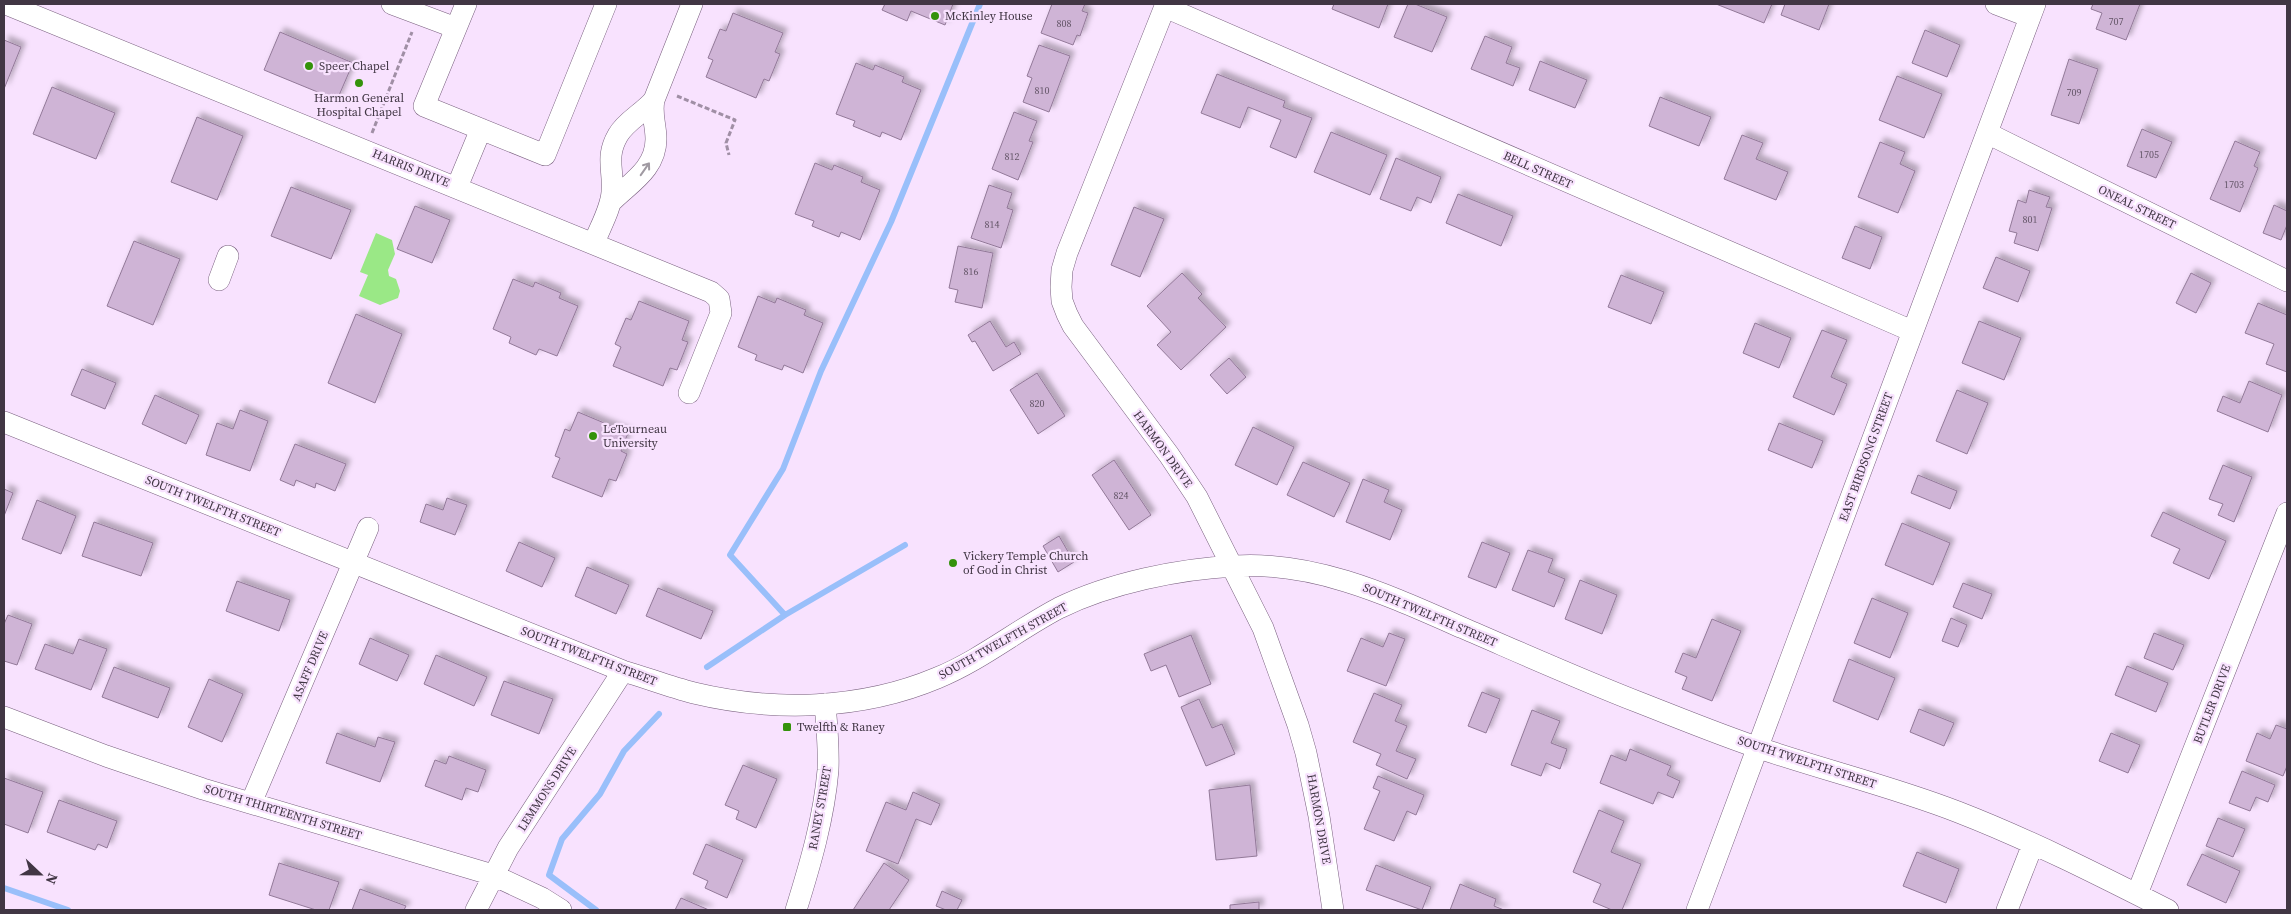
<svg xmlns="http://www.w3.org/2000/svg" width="2291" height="914" viewBox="0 0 2291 914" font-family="'Source Serif 4',serif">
  <defs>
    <filter id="shadow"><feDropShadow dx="4.5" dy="-4.5" stdDeviation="2.5" flood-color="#0004"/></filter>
  </defs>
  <rect width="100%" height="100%" fill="#f8e2fe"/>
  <path fill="#9ae886" d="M376 233 392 240 395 254 388 270 389 276 396 279 400 291 398 298 380 305 359 296 368 275 360 272Z"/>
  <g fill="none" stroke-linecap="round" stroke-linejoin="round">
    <path stroke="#99bffa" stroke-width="6" d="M785 615 905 545
      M707 667 785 615 730 555 783 469 821 371 891 222 980 4
      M4 888 68 910
      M596 910 549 875 562 839 600 794 624 751 659 714"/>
  </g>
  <path fill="#cfb4d6" stroke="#927998" filter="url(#shadow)" d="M885 4H953L945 25 911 11 907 21 882 10Z
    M1052 4H1085L1082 11 1088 13 1080 36 1077 35 1073 45 1041 33Z
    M1334 4H1388L1379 28 1332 9Z
    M1408 4H1415L1447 17 1432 52 1394 37Z
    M1716 4H1772L1764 23Z
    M1785 4H1829L1819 30 1781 15Z
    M2093 4H2140L2126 40 2096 29 2102 13 2091 9Z
    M733 13 783 33 775 52 780 54 769 81 764 79 756 98 706 77 713 60 708 58 720 29 726 31Z
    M1925 30 1960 45 1947 77 1912 63Z
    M280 32 353 63 337 100 264 70Z
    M1485 36 1512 47 1506 63 1520 68 1513 86 1471 69Z
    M4 40 21 47 4 89Z
    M1039 45 1070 56 1049 112 1023 102 1032 78 1027 76Z
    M2069 59 2098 69 2079 124 2051 115Z
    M1540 61 1587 80 1575 108 1529 90Z
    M856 63 873 70 875 65 904 77 902 82 921 90 901 140 882 132 880 137 853 126 855 121 836 114Z
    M1217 74 1285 101 1283 107 1312 118 1296 158 1270 147 1281 120 1248 107 1240 128 1201 113Z
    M1897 76 1942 94 1924 138 1879 120Z
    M52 87 115 113 96 159 33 134Z
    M1660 97 1711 117 1699 146 1649 126Z
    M1014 112 1037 121 1029 141 1033 142 1018 180 992 169Z
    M197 117 243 136 217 200 171 182Z
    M2142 129 2172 142 2156 178 2127 166Z
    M1331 132 1387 155 1370 195 1314 172Z
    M1742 135 1763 143 1756 159 1788 172 1776 200 1724 179Z
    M2235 141 2260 152 2254 166 2258 168 2240 212 2210 199Z
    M1880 142 1905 152 1900 164 1915 171 1898 213 1858 197Z
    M1396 158 1441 177 1431 203 1417 197 1411 211 1380 199Z
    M815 163 832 170 834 165 863 177 861 182 880 190 860 240 841 232 839 237 812 226 814 221 795 214Z
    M989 185 1012 193 1007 208 1013 210 1001 248 971 238Z
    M291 187 351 210 331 259 271 236Z
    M2029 190 2050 197 2046 207 2052 208 2038 251 2014 243 2017 233 2009 231 2018 200 2026 203Z
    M1458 194 1513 216 1501 246 1446 223Z
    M2274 205 2287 211V225L2281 240 2263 233Z
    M415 206 450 220 432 263 397 249Z
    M1134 207 1164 219 1140 277 1111 265Z
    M1855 226 1882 237 1870 269 1842 258Z
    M134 241 180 259 153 325 107 306Z
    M958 246 993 253 982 308 955 302 958 290 949 288Z
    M1996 257 2030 271 2018 302 1983 288Z
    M1182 273 1202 294 1198 298 1226 327 1181 370 1157 345 1171 332 1147 306Z
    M2191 273 2211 283 2196 313 2176 303Z
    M1621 275 1664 292 1651 324 1608 307Z
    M513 279 533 287 535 282 561 293 559 298 578 306 557 356 539 349 536 355 509 343 511 337 493 329Z
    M758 296 775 303 777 298 806 310 804 315 823 323 803 373 784 365 782 370 755 360 757 355 738 347Z
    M639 301 689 321 682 340 688 342 677 370 670 368 663 386 613 366 621 347 615 344 626 318 631 320Z
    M2258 303 2287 315V372L2266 364 2274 344 2245 333Z
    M356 314 402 334 375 403 328 383Z
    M990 321 1006 347 1014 342 1021 354 993 371 975 341 972 342 968 335Z
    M1979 321 2021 338 2004 380 1962 363Z
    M1755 323 1791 338 1779 368 1743 353Z
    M1822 330 1847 340 1831 377 1847 384 1834 415 1793 397Z
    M1229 358 1246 377 1227 394 1210 375Z
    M82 369 116 383 105 409 71 395Z
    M1037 373 1065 416 1038 434 1010 390Z
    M2249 381 2282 395 2268 432 2217 411 2223 396 2240 403Z
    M1957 390 1988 403 1967 454 1936 441Z
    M155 395 199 415 186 444 142 424Z
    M240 410 268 421 250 471 206 455 217 423 233 429Z
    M578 412 628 433 621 451 627 454 616 481 609 479 602 497 552 477 560 458 555 456 565 429 570 431Z
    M1779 423 1823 441 1812 468 1768 450Z
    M1253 427 1294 447 1277 485 1235 465Z
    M295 444 346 464 335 491 316 483 315 488 296 480 294 486 280 480Z
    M1114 460 1151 515 1129 530 1092 475Z
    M1303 462 1350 483 1334 517 1287 495Z
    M2223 465 2252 477 2234 522 2218 515 2223 504 2209 499Z
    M1918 475 1957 491 1950 509 1911 493Z
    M1363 479 1389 490 1384 502 1402 510 1390 540 1346 522Z
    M4 489 13 493 4 516Z
    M447 498 467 505 455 535 420 522 426 504 443 510Z
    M37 500 76 516 61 554 22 539Z
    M2163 512 2226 541 2209 579 2173 563 2180 549 2151 536Z
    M94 522 153 543 141 576 82 556Z
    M1902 523 1950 543 1933 585 1885 565Z
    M1059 536 1074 562 1058 572 1043 546Z
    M519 542 555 558 542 587 506 571Z
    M1482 542 1510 553 1496 588 1468 577Z
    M1528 550 1553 559 1548 572 1565 579 1554 607 1512 590Z
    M587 567 629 585 616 614 575 596Z
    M1580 580 1617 595 1602 634 1565 619Z
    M237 581 290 600 279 631 226 611Z
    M1963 583 1992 594 1982 619 1953 607Z
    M658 588 713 611 701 639 646 616Z
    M1872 598 1908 613 1890 658 1854 643Z
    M8 615 32 624 17 665 4 661V624Z
    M1951 618 1967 625 1958 647 1942 641Z
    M1712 619 1741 631 1712 701 1682 689 1687 677 1675 672 1683 653 1696 658Z
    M1389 633 1405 639 1386 686 1347 671 1361 638 1383 647Z
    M2154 633 2184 645 2173 670 2144 658Z
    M1191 635 1211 684 1179 697 1166 665 1151 671 1144 654Z
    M370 638 409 655 397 681 359 664Z
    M79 639 107 649 91 690 35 669 45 644 73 654Z
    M436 655 487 677 474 706 424 684Z
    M1849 659 1895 678 1878 720 1833 701Z
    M2127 666 2168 683 2156 712 2115 695Z
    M114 667 170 688 158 718 102 697Z
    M209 679 243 694 222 742 188 727Z
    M504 681 553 699 539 734 491 715Z
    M1482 692 1500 699 1486 733 1468 726Z
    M1374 693 1402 705 1395 721 1407 726 1396 751 1416 759 1407 779 1376 765 1381 754 1353 742Z
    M1199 699 1212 728 1222 724 1235 754 1206 766 1181 707Z
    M1919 709 1954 723 1944 746 1910 732Z
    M1532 710 1560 721 1551 743 1567 749 1560 769 1546 763 1541 776 1511 765Z
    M2276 725 2287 729V766L2283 776 2246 761 2257 733 2270 739Z
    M337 733 375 747 378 737 395 742 380 782 326 763Z
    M2111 733 2140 745 2128 773 2099 761Z
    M1630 749 1671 766 1667 775 1680 781 1673 798 1658 792 1653 804 1600 783 1611 755 1626 761Z
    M449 756 486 770 478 792 466 788 462 800 425 786 435 760 446 764Z
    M743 765 777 779 756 828 736 819 739 811 725 805Z
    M2242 771 2275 785 2268 802 2256 797 2250 811 2229 803Z
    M1378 776 1424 795 1416 815 1407 811 1394 841 1364 829 1380 791 1373 788Z
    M4 778 43 792 28 833 4 824Z
    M1250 785 1257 856 1216 860 1209 790Z
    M913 792 940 804 931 825 916 819 898 864 866 851 886 802 906 810Z
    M59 800 117 821 107 848 98 844 95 850 47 832Z
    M1599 810 1624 821 1611 852 1641 864 1622 910H1612L1593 902 1601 884 1573 872Z
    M2218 818 2245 829 2233 857 2206 846Z
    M706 844 743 860 727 898 705 888 708 881 693 874Z
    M1917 852 1959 869 1946 903 1903 886Z
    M2202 854 2240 871 2226 903 2187 885Z
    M279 863 339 882 329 910H316L269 895Z
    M884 863 909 880 889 910H853Z
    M1376 865 1431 887 1422 910 1366 890Z
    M1460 884 1496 899 1494 906 1504 910H1450Z
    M360 889 406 906 404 910H352Z
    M942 891 962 900 957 910H946L936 906Z
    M681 898 709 910H675Z
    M1259 902V910H1230V905Z"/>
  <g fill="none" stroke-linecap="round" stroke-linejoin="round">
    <g stroke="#785f7e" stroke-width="22">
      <path id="minor" d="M6 4 711 292 719 299 721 313 689 393
        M392 4 456 28
        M466 4 424 106 545 155 606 4
        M1166 4 1067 253 1062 270 1061 287 1062 301 1067 314 1073 326 1169 455 1197 497 1263 628 1298 725 1306 753 1319 816 1333 910
        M1996 4 2030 17
        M1165 7 1912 331
        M1987 133 2287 281
        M457 187 481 129
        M610 203C628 184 656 170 656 139 656 125 651 114 654 100L692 4
        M594 243C600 227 611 209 612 192 614 170 605 157 618 135 626 121 643 113 654 100
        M219 280 228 256
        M4 422 623 671C647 678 670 687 694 693 773 712 861 710 937 678 981 660 1017 630 1059 608 1110 583 1178 569 1235 566 1316 561 1390 596 1463 628 1521 653 1579 679 1638 702 1679 718 1720 735 1762 749 1827 771 1894 787 1958 812 2030 840 2099 875 2168 910
        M4 717 106 756 203 789 493 875 542 898 561 910
        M251 803 368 528
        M2137 894 2287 513
        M476 910 508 848 623 671
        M796 910C810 865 824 818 828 770 829 748 827 726 825 704
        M1697 910 2035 4
        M2007 910 2033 844"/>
    </g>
    <path stroke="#a08fa5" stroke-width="3" stroke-dasharray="5 2.5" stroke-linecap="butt" d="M677 96 735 120 726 143 729 155
      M372 133 412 32"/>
    <use href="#minor" stroke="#fff" stroke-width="21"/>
  </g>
  <defs><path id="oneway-shaft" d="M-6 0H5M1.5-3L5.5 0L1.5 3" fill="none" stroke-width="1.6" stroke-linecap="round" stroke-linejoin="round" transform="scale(1.25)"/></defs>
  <use stroke="#a09aa2" href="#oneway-shaft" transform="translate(645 169) rotate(-55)"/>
  <g fill="#34920b" stroke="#f8e2fe" stroke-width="2">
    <circle cx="935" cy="16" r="5"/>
    <circle cx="309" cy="66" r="5"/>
    <circle cx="359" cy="83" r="5"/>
    <circle cx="593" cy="436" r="5"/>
    <circle cx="953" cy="563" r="5"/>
    <rect x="782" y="722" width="10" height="10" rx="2.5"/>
  </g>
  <g text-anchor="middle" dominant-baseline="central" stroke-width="4.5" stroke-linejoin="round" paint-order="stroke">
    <g font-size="10" fill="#645668">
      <text x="2116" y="21">707</text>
      <text x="1064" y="23">808</text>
      <text x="1042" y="90">810</text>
      <text x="2074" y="92">709</text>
      <text x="2149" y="154">1705</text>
      <text x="1012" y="156">812</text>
      <text x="2234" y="184">1703</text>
      <text x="2030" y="219">801</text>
      <text x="992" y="224">814</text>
      <text x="971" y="271">816</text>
      <text x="1037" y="403">820</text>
      <text x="1121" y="495">824</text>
    </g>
    <g font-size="12" fill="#413644" stroke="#f8e2fe" text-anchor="start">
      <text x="945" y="16">McKinley House</text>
      <text x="319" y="66">Speer Chapel</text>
      <text x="359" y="98" text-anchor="middle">Harmon General<tspan x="359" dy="14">Hospital Chapel</tspan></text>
      <text x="603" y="429">LeTourneau<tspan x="603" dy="14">University</tspan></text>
      <text x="963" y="556">Vickery Temple Church<tspan x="963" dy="14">of God in Christ</tspan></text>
      <text x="797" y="727">Twelfth &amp; Raney</text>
    </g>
    <g font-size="12" fill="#413644" stroke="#f8e2fe">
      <text transform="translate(411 168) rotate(22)">HARRIS DRIVE</text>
      <text transform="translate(1538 170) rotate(24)">BELL STREET</text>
      <text transform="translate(2137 207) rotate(26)">ONEAL STREET</text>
      <text transform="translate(1163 449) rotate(54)">HARMON DRIVE</text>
      <text transform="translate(1866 457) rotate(-70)">EAST BIRDSONG STREET</text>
      <text transform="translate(213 506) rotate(22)">SOUTH TWELFTH STREET</text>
      <text transform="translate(1430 615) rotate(23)">SOUTH TWELFTH STREET</text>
      <text transform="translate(1003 641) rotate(-29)">SOUTH TWELFTH STREET</text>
      <text transform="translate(589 656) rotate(21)">SOUTH TWELFTH STREET</text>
      <text transform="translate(310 666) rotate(-67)">ASAFF DRIVE</text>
      <text transform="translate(2212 704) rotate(-69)">BUTLER DRIVE</text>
      <text transform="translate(1807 762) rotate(18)">SOUTH TWELFTH STREET</text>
      <text transform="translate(547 789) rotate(-57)">LEMMONS DRIVE</text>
      <text transform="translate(820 808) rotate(-80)">RANEY STREET</text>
      <text transform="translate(283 812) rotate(17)">SOUTH THIRTEENTH STREET</text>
      <text transform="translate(1319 819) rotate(80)">HARMON DRIVE</text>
    </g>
  </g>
  <rect width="2291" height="914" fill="none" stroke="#413644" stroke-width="10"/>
  <g transform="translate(40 874) rotate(112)" stroke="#f8e2fe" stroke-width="4" paint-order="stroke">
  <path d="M0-4L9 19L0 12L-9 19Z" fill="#413644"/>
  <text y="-8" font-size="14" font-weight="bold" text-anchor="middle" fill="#413644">N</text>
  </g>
</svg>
